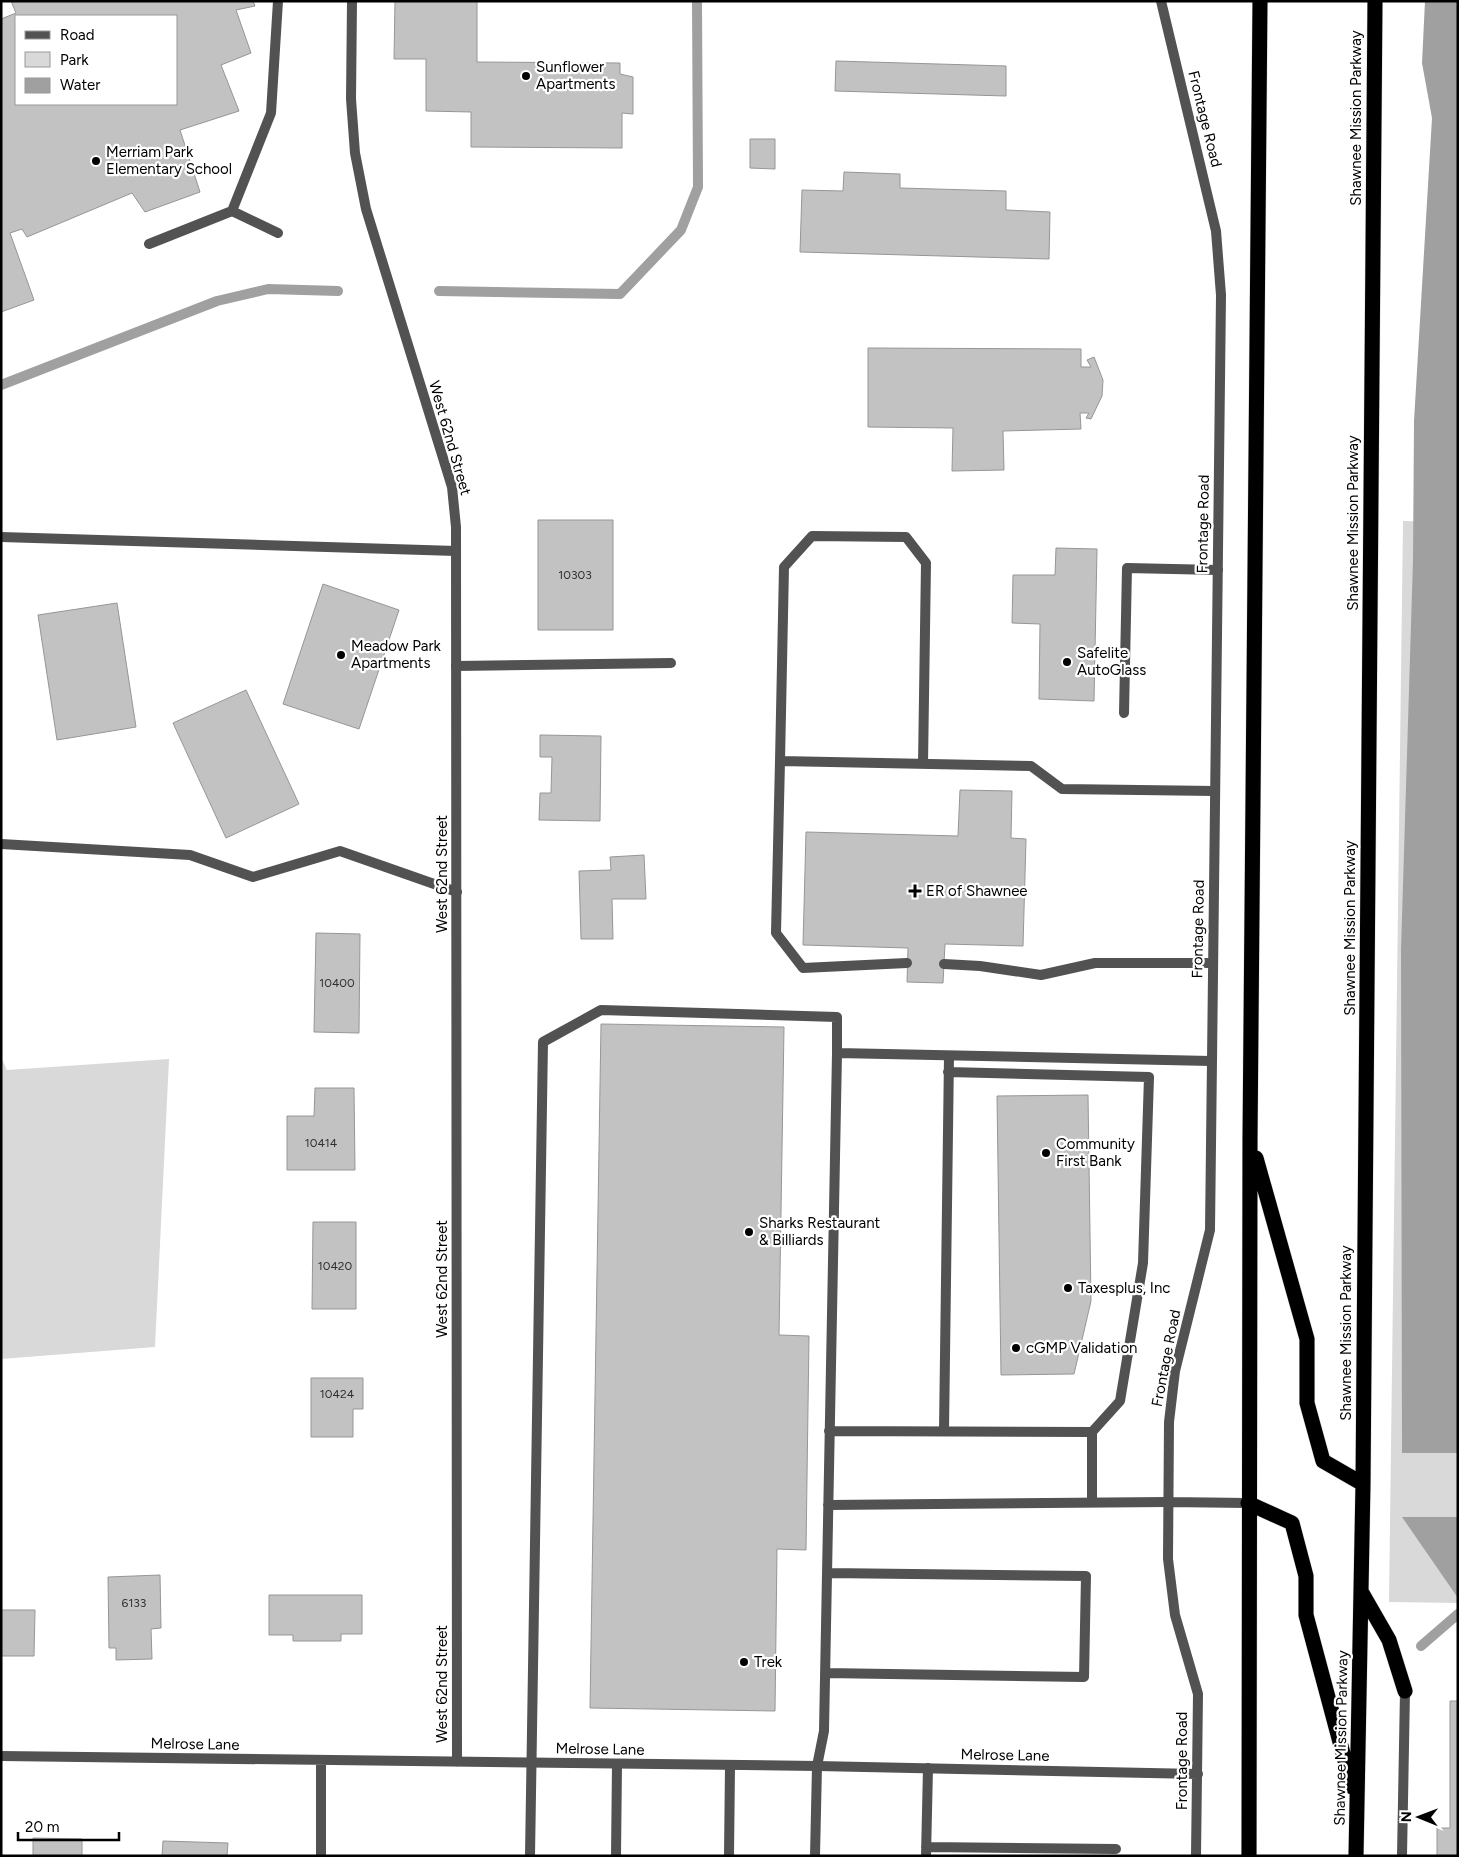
<svg xmlns="http://www.w3.org/2000/svg" width="1459" height="1857" viewBox="0 0 1459 1857" font-family="Figtree,sans-serif">
  <rect width="100%" height="100%" fill="#fff"/>
  <path fill="#d9d9d9" d="M1403 521 1458 522V1603L1389 1602Z
    M1 1057 7 1070 169 1059 155 1347 1 1359Z"/>
  <path fill="#a0a0a0" d="M1425 1H1458V1453H1402L1401 949 1413 560 1414 421 1432 118 1422 63Z
    M1402 1517H1458V1598Z"/>
  <g fill="none" stroke-linecap="round" stroke-linejoin="round">
    <path stroke="#a0a0a0" stroke-width="10" d="M439 291 620 294 681 230 698 187 697 1
      M1 385 217 301 268 289 338 291
      M1421 1646 1458 1614"/>
  </g>
  <path fill="#c2c2c2" stroke="#969696" fill-rule="evenodd" d="M11 1H253L255 6 236 10 251 53 221 65 239 111 180 130 200 192 145 212 132 193 27 237 22 229 10 233 34 300 1 312V19L16 13ZM16 16H176V104H16Z
    M395 1H477V62L620 63V74L633 77V114L622 113V148L471 147V112L426 111V59H394Z
    M836 61 1006 66V96L835 91Z
    M750 139H775V169L750 168Z
    M844 172 900 174V188L1006 191V210L1050 212 1049 259 800 252 802 190 843 191Z
    M868 348 1081 349V367H1091L1087 360 1094 357 1103 380 1102 396 1091 419 1086 418 1089 413H1080L1081 429 1003 431 1004 470 952 471 953 428 868 427Z
    M538 520H613V630H538Z
    M1056 548 1097 549 1094 701 1039 699 1040 624 1012 623 1013 575H1055Z
    M323 584 399 610 359 729 283 704Z
    M117 603 136 727 57 740 38 615Z
    M246 690 299 804 226 838 173 723Z
    M540 735 601 736 600 821 539 820 540 793H551L552 757H540Z
    M960 790 1012 791 1011 838 1026 839 1023 946 945 944 943 983 907 982 908 948 803 945 806 832 958 836Z
    M644 855 646 899H612L613 939H581L579 871 611 870 610 857Z
    M316 933 360 934 359 1033 314 1032Z
    M601 1024 784 1027 779 1335 809 1336 806 1550 777 1549 775 1711 590 1708Z
    M315 1088H354L355 1170H287V1116H314Z
    M1088 1095 1091 1301 1074 1374 1001 1375 997 1096Z
    M313 1222H356V1309H312Z
    M311 1378H363V1409H353V1437H311Z
    M160 1575 161 1628 151 1629 152 1659 116 1660V1648H109L108 1577Z
    M269 1595H362V1634H341V1641H293V1635H269Z
    M1 1610H35L34 1656H1Z
    M1450 1701H1458V1856H1437V1828H1450Z
    M33 1838 82 1839V1856H33Z
    M163 1841 228 1843 227 1856H162Z"/>
  <g fill="none" stroke-linecap="round" stroke-linejoin="round">
    <g stroke="#dbdbdb" stroke-width="16">
      <path id="highway" d="M1256 1158 1307 1339V1403L1323 1461 1363 1484
        M1248 1503 1292 1523 1306 1576V1615L1352 1787
        M1362 1593 1389 1640 1405 1691
        M1249 1856 1250 1139 1260 1
        M1356 1856 1363 1484 1375 1"/>
    </g>
    <path stroke="#525252" stroke-width="10" d="M232 211 278 233
      M149 244 232 211 271 113 278 1
      M1 537 456 551
      M456 666 671 663
      M1124 713 1127 568 1218 570
      M780 761 776 933 803 968 907 963
      M923 764 926 563 906 537 812 536 784 567 780 761 1031 766 1062 789 1215 791
      M1 844 190 855 253 877 340 851 457 892
      M944 964 980 966 1041 975 1095 963H1213
      M948 1072 1149 1077 1143 1263 1120 1401 1092 1432
      M829 1431 1092 1432V1502
      M944 1431 949 1056
      M828 1505 1168 1502
      M825 1673 1084 1677 1086 1576 827 1573
      M926 1847 1116 1849
      M530 1856 543 1042 601 1010 837 1017V1053
      M616 1856 617 1764
      M729 1856 730 1766
      M815 1856 817 1766 824 1731 837 1053 1211 1061
      M926 1856 928 1768"/>
    <path stroke="#525252" stroke-width="10" d="M352 1 351 99 355 153 366 209 452 487 456 527 457 1762
      M1161 1 1216 231 1221 295 1210 1230 1175 1371 1169 1422 1168 1559 1175 1615 1198 1694 1196 1856
      M1168 1502 1248 1503
      M1 1756 817 1766 1198 1774
      M321 1856V1761
      M1402 1856 1405 1691"/>
    <use href="#highway" stroke="#000" stroke-width="15"/>
  </g>
  <g fill="#000" stroke="#fff" stroke-width="2">
    <circle cx="526" cy="76" r="5"/>
    <circle cx="96" cy="161" r="5"/>
    <circle cx="341" cy="655" r="5"/>
    <circle cx="1067" cy="662" r="5"/>
    <path d="M912.5 883.5h5v5h5v5h-5v5h-5v-5h-5v-5h5z"/>
    <circle cx="1046" cy="1153" r="5"/>
    <circle cx="749" cy="1232" r="5"/>
    <circle cx="1068" cy="1288" r="5"/>
    <circle cx="1016" cy="1348" r="5"/>
    <circle cx="744" cy="1662" r="5"/>
  </g>
  <g text-anchor="middle" dominant-baseline="central" stroke-width="4.5" stroke-linejoin="round" paint-order="stroke">
    <g font-size="12" fill="#303030">
      <text x="575" y="575">10303</text>
      <text x="337" y="983">10400</text>
      <text x="321" y="1143">10414</text>
      <text x="335" y="1266">10420</text>
      <text x="337" y="1394">10424</text>
      <text x="134" y="1603">6133</text>
    </g>
    <g font-size="15" fill="#000" stroke="#fff" text-anchor="start">
      <text x="536" y="67">Sunflower<tspan x="536" dy="17">Apartments</tspan></text>
      <text x="106" y="152">Merriam Park<tspan x="106" dy="17">Elementary School</tspan></text>
      <text x="351" y="646">Meadow Park<tspan x="351" dy="17">Apartments</tspan></text>
      <text x="1077" y="653">Safelite<tspan x="1077" dy="17">AutoGlass</tspan></text>
      <text x="926" y="891">ER of Shawnee</text>
      <text x="1056" y="1144">Community<tspan x="1056" dy="17">First Bank</tspan></text>
      <text x="759" y="1223">Sharks Restaurant<tspan x="759" dy="17">&amp; Billiards</tspan></text>
      <text x="1078" y="1288">Taxesplus, Inc</text>
      <text x="1026" y="1348">cGMP Validation</text>
      <text x="754" y="1662">Trek</text>
    </g>
    <g font-size="15" fill="#000" stroke="#fff">
      <text transform="translate(1356 118) rotate(-90)">Shawnee Mission Parkway</text>
      <text transform="translate(1205 119) rotate(76)">Frontage Road</text>
      <text transform="translate(450 438) rotate(74)">West 62nd Street</text>
      <text transform="translate(1353 523) rotate(-90)">Shawnee Mission Parkway</text>
      <text transform="translate(1203 524) rotate(-89)">Frontage Road</text>
      <text transform="translate(442 874) rotate(-90)">West 62nd Street</text>
      <text transform="translate(1350 928) rotate(-90)">Shawnee Mission Parkway</text>
      <text transform="translate(1198 929) rotate(-89)">Frontage Road</text>
      <text transform="translate(442 1279) rotate(-90)">West 62nd Street</text>
      <text transform="translate(1346 1333) rotate(-90)">Shawnee Mission Parkway</text>
      <text transform="translate(1166 1358) rotate(-79)">Frontage Road</text>
      <text transform="translate(442 1684) rotate(-90)">West 62nd Street</text>
      <text transform="translate(1341 1738) rotate(-89)">Shawnee Mission Parkway</text>
      <text transform="translate(195 1744) rotate(1)">Melrose Lane</text>
      <text transform="translate(600 1749) rotate(1)">Melrose Lane</text>
      <text transform="translate(1005 1755) rotate(1)">Melrose Lane</text>
      <text transform="translate(1182 1761) rotate(-90)">Frontage Road</text>
    </g>
  </g>
  <rect width="1459" height="1857" fill="none" stroke="#000000" stroke-width="5"/>
  <rect x="15" y="15" width="162" height="90" fill="#ffffff" stroke="#999999"/>
  <rect x="25" y="31" width="25" height="8" fill="#525252" stroke="#999999"/>
  <text x="60" y="40" font-size="15" fill="#000000">Road</text>
  <rect x="25" y="52" width="25" height="15" fill="#d9d9d9" stroke="#999999"/>
  <text x="60" y="65" font-size="15" fill="#000000">Park</text>
  <rect x="25" y="78" width="25" height="15" fill="#a0a0a0" stroke="#999999"/>
  <text x="60" y="90" font-size="15" fill="#000000">Water</text>
  <g transform="translate(1419 1817) rotate(271)" stroke="#ffffff" stroke-width="4" paint-order="stroke">
  <path d="M0-4L9 19L0 12L-9 19Z" fill="#000000"/>
  <text y="-8" font-size="14" font-weight="bold" text-anchor="middle" fill="#000000">N</text>
  </g>
  <path d="M18 1832v8h101v-8" fill="none" stroke="#000000" stroke-width="2.5"/>
  <text x="25" y="1832" font-size="15" fill="#000000" stroke="#ffffff" stroke-width="4" paint-order="stroke">20 m</text>
</svg>
